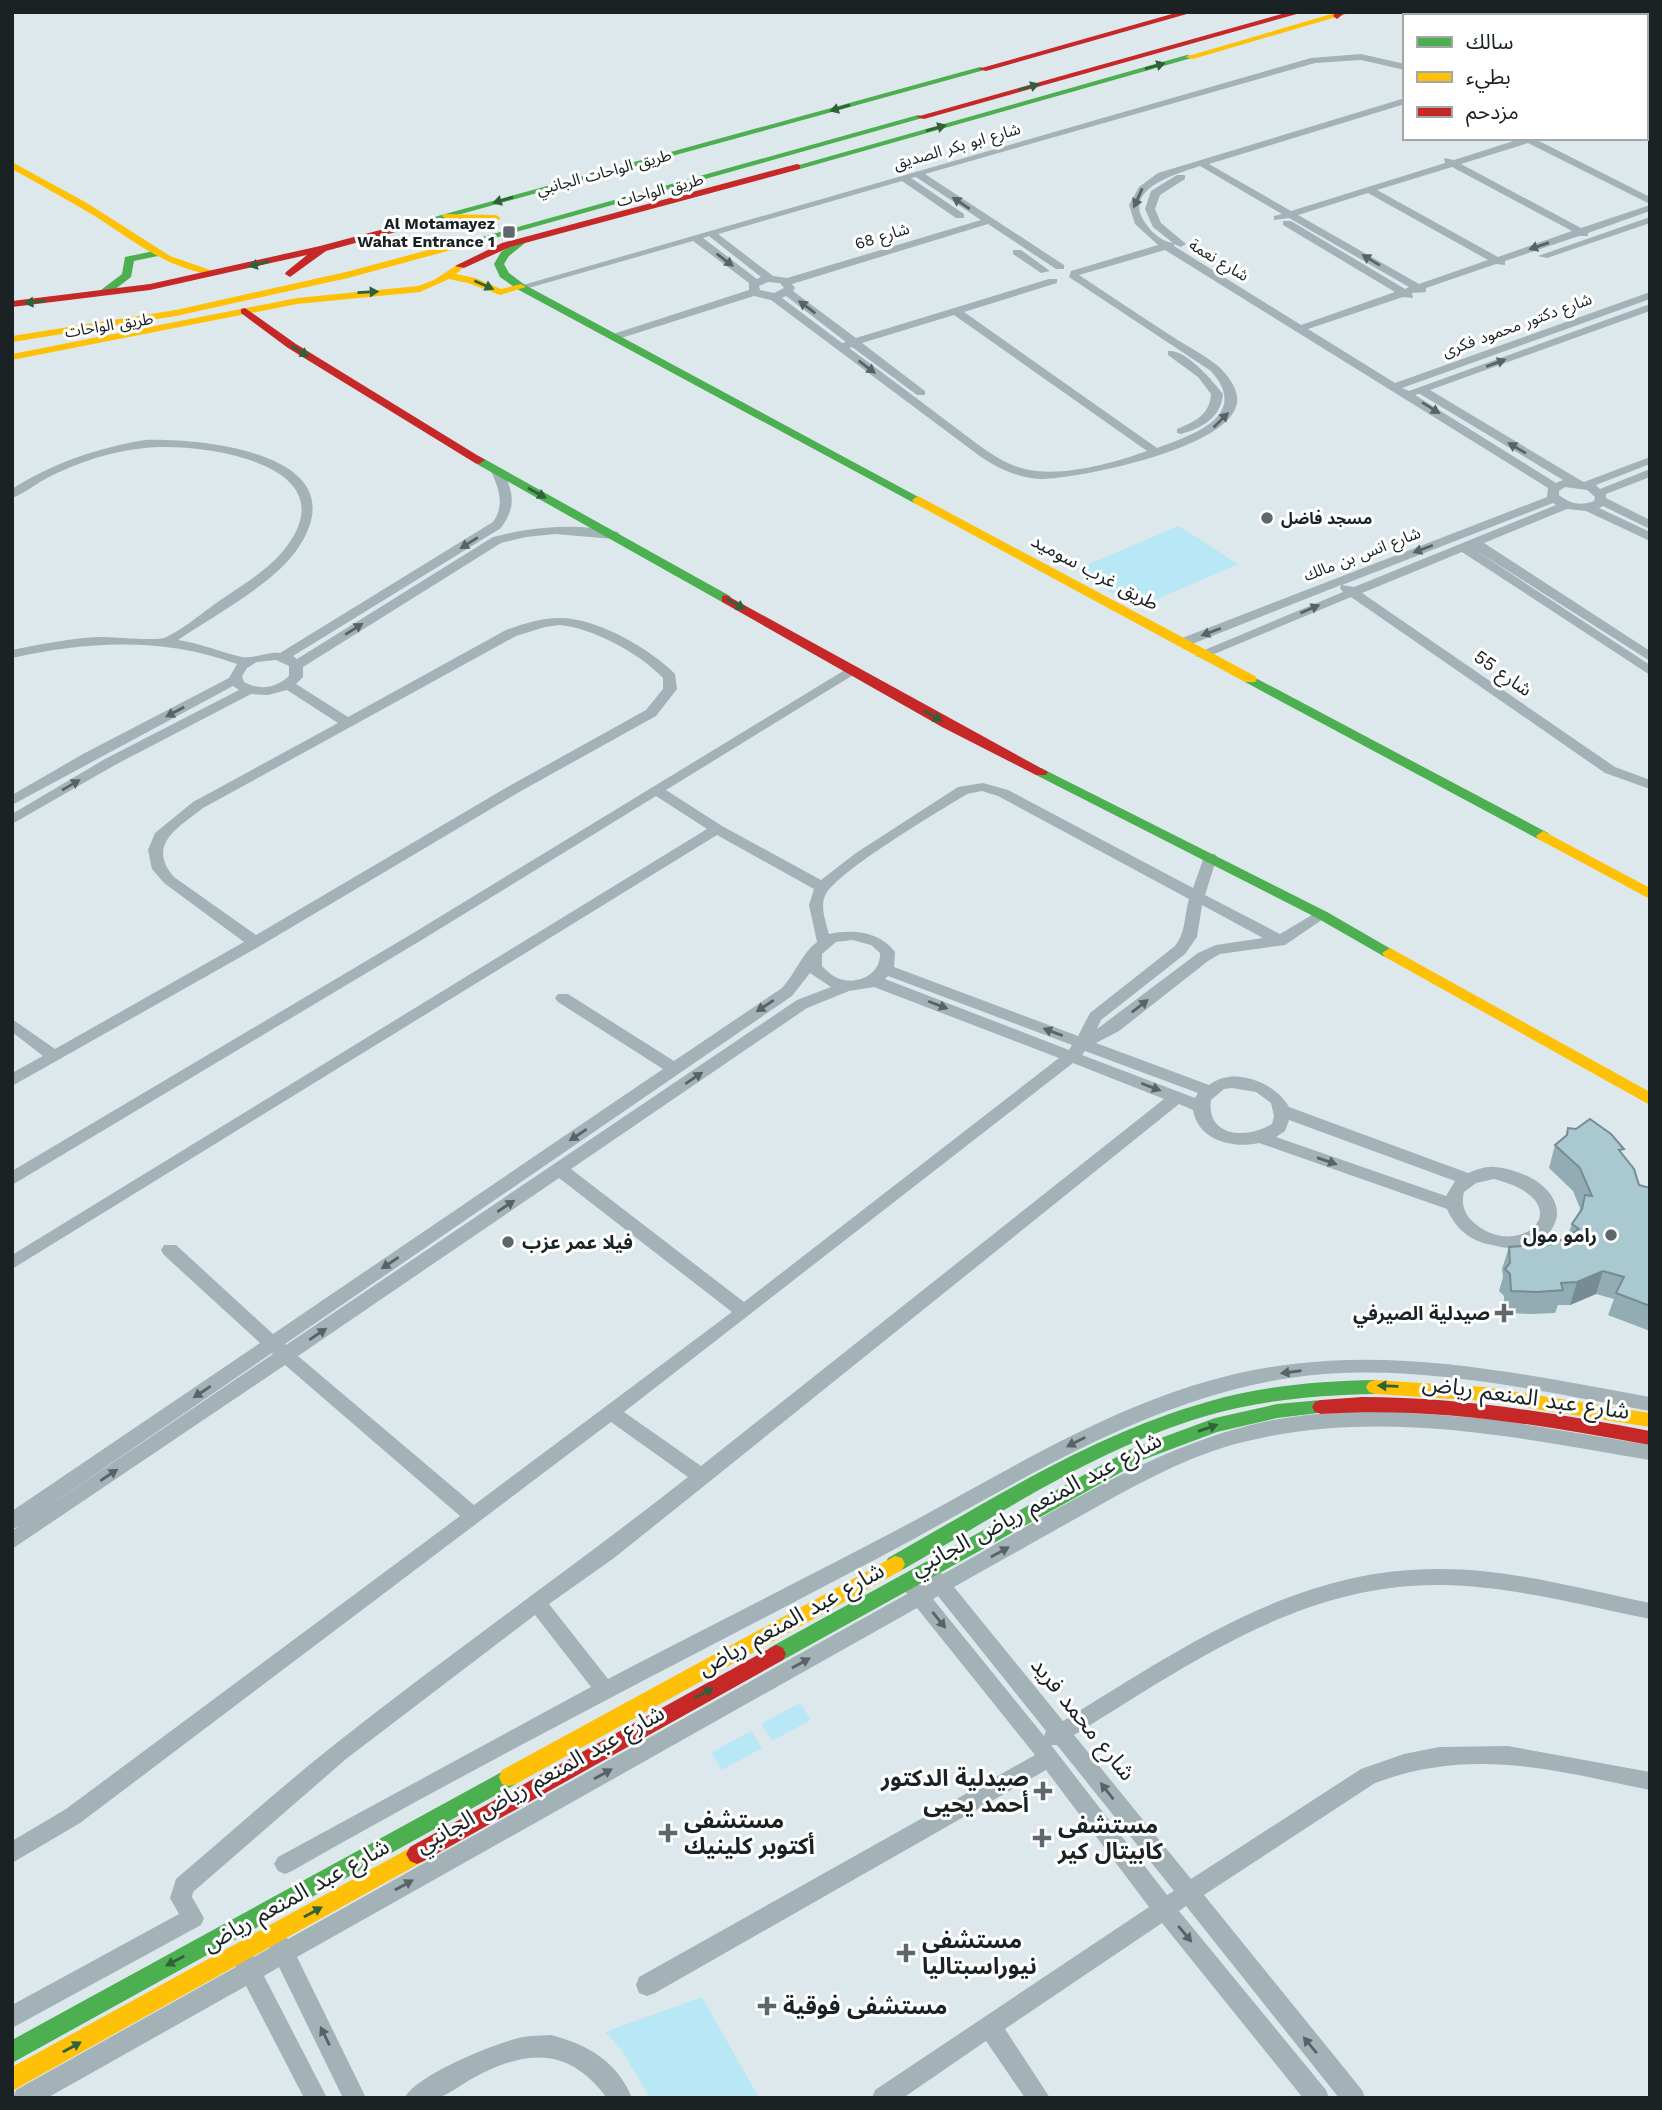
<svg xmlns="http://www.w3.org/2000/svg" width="1662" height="2110" viewBox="0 0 1662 2110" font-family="'Work Sans','Noto Sans Arabic',sans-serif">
  <rect width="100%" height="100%" fill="#dde8ec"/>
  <path fill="#b8e7f5" d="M1179 526 1238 564 1135 609 1077 569Z
    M800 1703 811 1720 772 1741 761 1724Z
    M751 1731 762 1748 722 1770 711 1753Z
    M702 1997 759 2098H650L621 2049 605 2032Z"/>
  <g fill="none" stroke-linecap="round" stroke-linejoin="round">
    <path fill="#a2b2b7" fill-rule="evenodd" d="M1650 23V29L1646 30V24Z
      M1361 54 1405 64V70L1361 60 1315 63 925 174 1064 265V269H1056L988 224 792 284 795 288 793 291 856 338 1049 279H1057V283L964 312 1157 448C1193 435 1251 416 1211 371L1069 277 1071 271 1158 245 1135 224 1129 205 1139 187 1158 173 1405 98V104L1209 164 1291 211 1445 163 1444 158 1454 160 1523 138H1539L1537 140 1650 197V204L1528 143 1461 164 1581 228 1650 205V211L1588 233V236H1579L1505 261V265L1496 264 1426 288V292L1412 293 1413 298 1403 297 1308 329 1395 383 1650 292V299L1402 388 1409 391 1650 304V311L1430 390 1580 480 1584 482 1650 457V464L1596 485 1600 489 1650 469V477L1606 494V498L1650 520V529L1603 506 1599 508 1650 532V541L1586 511 1567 509 1484 543 1650 651V661L1472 548 1650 665V675L1462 552 1362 593 1615 767 1650 780V789L1605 773 1351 597 1207 657H1197L1195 654 1343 592 1340 588 1341 585 1187 646H1177V640L1547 497 1548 488 1165 250 1079 275C1110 296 1141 316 1173 337 1187 346 1204 355 1218 366 1225 372 1233 382 1236 392 1254 445 1077 479 1041 479 1019 478 999 469 981 457L771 300 754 296 618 339H610V335L749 290V283L693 241 525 289 516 287 1311 58ZM1200 166 1282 214 1274 216V220L1289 218 1409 287 1405 289 1291 221H1283V225L1395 292 1301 325 1174 246V244L1181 247 1186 244 1161 223 1155 209 1160 195 1185 179V175H1177L1151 191 1145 209 1153 227 1173 243C1163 242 1152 233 1146 224 1120 189 1176 174 1200 166ZM1452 167 1572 231 1498 257 1377 190ZM916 177 981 220 787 278 773 276 718 234 902 181 956 218H964V214L911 178ZM1368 193 1488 260 1419 284 1298 215ZM709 236 761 277 757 279 703 238ZM768 282 780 283 784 288 774 293 760 290 759 286ZM786 296 846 342 842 343 782 298ZM954 315 1147 451C1114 463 1060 478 1025 469 996 462 972 439 948 422 915 397 882 372 849 348L852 347 917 395H925V391L862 343ZM1418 394H1420L1563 480 1556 483 1415 395ZM1565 487 1587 490 1595 497 1594 501C1581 506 1570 504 1559 495V491ZM1553 503 1556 505 1354 587 1342 585Z
      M1646 107 1650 108V115L1646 114Z
      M1650 217V223L1547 258 1538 256Z
      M1013 250H1021L1050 271 1041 273 1013 254Z
      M1168 351C1186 349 1212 380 1223 394 1221 418 1202 428 1181 434L1177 433V429C1194 422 1210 415 1211 394L1198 377 1168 355Z
      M145 440C201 438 358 453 300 545 278 582 213 616 178 640 200 643 220 652 242 657 254 659 267 651 280 653L493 522C505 505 499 489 491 471L497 467C503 470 504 473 507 480 515 499 513 511 501 528L293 656 297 659 493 537C534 526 577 523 618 532L620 535 614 539 555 534 526 537 501 543 303 667V677L296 684 348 717 506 630C523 624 541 618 559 618 595 617 651 649 675 674L677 689 656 716 521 791 260 946 12 1086V1073L43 1056 12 1032V1019L55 1049 244 942 164 883 152 869 148 850 155 833 193 802 338 723 287 690 268 695 251 694 115 765 12 824V814L105 759 239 690 233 686 12 805V795L83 754 229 678 237 664C164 637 87 641 12 658V650C42 644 71 638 101 637 115 637 155 641 164 638 180 632 207 609 222 599 244 584 271 568 287 546 349 462 197 442 145 448 112 451 79 462 49 477 37 483 25 493 12 498V489C53 463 97 448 145 440ZM559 625C593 628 639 653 663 678V689L646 710 511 785 256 935 174 877C146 844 178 828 203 808L516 636 545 627ZM276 660 289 666V676C276 688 260 691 244 682L242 676 247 668 257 662Z
      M853 665 860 669 858 672 666 790 722 826 821 880 856 853 958 787 983 783 1008 790 1193 888 1205 854H1215L1217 857 1205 895 1280 934 1317 912H1327L1329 915 1285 945 1220 954 1208 961 1119 1031 1096 1043 1209 1085C1234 1065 1276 1083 1289 1107L1468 1173C1476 1170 1486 1166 1495 1167 1517 1169 1550 1182 1556 1206 1558 1213 1557 1220 1553 1227 1541 1251 1515 1251 1492 1245 1470 1241 1456 1229 1447 1209L1259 1143C1232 1149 1198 1140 1193 1110L1179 1104 709 1482 614 1558 549 1604 608 1679C709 1626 812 1575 912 1522 1034 1456 1153 1380 1293 1364 1412 1349 1533 1376 1650 1397V1411C1533 1390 1408 1360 1289 1378 1138 1402 1014 1486 882 1556 685 1660 486 1760 292 1871L285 1874 278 1871 274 1864 278 1857 591 1687 535 1615 346 1759 193 1892 192 1897 204 1918 201 1925 12 2028V2005L179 1914 170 1898 176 1879C229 1834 280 1788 334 1745 450 1653 571 1569 688 1477L611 1422 80 1823 12 1863V1841L66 1809 460 1516 285 1365 12 1549V1531L18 1527 12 1529V1511L260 1343 164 1255 161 1250 164 1245H176L273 1334 663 1069 558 1002 555 998 558 994H568L674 1061 782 988C795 974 802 953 817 942L809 905 814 889 717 835 12 1269V1255L707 829 656 796 420 941 12 1185V1171L410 935ZM982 791 998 796 1189 899C1184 916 1186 932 1175 946L1090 1013 1078 1036 894 967 895 952C879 931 853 929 829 934 826 923 820 907 825 896 834 873 941 810 967 794ZM1202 905 1263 938 1216 945 1198 953 1097 1029 1101 1020 1185 954 1197 937ZM852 940 871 945 880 953C881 974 859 985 840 979 833 977 827 971 822 966V954L836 942ZM810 973 831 987 797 1000 286 1345 285 1344 792 996ZM888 976 1072 1045 1069 1050 885 979ZM874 987 1059 1058 744 1302 571 1169 807 1008 849 991ZM1085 1051 1198 1093 1195 1098 1082 1055ZM1073 1063 1164 1099 701 1466 624 1412ZM1232 1088 1256 1092 1271 1103 1274 1116 1272 1124C1248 1139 1206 1138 1211 1100L1224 1089ZM1289 1120 1455 1181 1446 1196 1276 1137 1285 1131ZM559 1178 732 1312 474 1505 298 1356ZM1494 1179C1587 1203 1518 1265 1472 1221 1464 1213 1461 1203 1464 1192L1476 1183ZM272 1353 273 1354 40 1512Z
      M1385 1411 1492 1419 1650 1445V1460C1510 1436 1368 1406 1228 1446 1178 1461 1130 1488 1084 1514 1041 1538 997 1563 954 1587L1063 1721C1180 1649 1297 1567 1441 1569 1511 1569 1581 1589 1650 1603V1619C1581 1605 1511 1586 1441 1585 1301 1583 1188 1665 1074 1735L1191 1879 1361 1769 1404 1754 1439 1747 1508 1746 1650 1772V1790C1553 1770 1472 1747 1375 1783L1204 1895 1362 2090 1365 2098H1339L1186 1906 1179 1911 1326 2090 1329 2098H1303L1162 1923 1005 2029 1050 2098H1025L986 2041 903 2098H872L875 2090 1149 1907 1046 1770 655 1993 647 1996 639 1993 636 1985 639 1977 1035 1755 917 1608 297 1957 366 2098H343L279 1967 264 1976 327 2098H304L246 1986 47 2098H13L16 2090 236 1967 234 1962 237 1955 245 1952 254 1957 270 1948 268 1943 271 1936 279 1933 288 1939 907 1594 905 1591 908 1585 915 1583 922 1586 928 1582 926 1579 929 1573 936 1571 943 1574C1050 1515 1158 1441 1279 1419 1314 1413 1350 1412 1385 1411ZM938 1596 1046 1731 1044 1736 933 1599ZM1051 1745H1057L1174 1891 1167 1895Z
      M551 2035C588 2045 617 2061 632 2098H607C569 2047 528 2049 475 2077 463 2083 449 2095 437 2098 428 2100 415 2098 405 2098 414 2076 499 2041 524 2037 532 2035 542 2036 551 2035Z"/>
    <path fill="#4caf50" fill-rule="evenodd" d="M1187 55 1195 57 800 169 792 167Z
      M980 67 988 69 403 230 394 228Z
      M918 115 926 117 466 246 457 244Z
      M520 240 525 243 509 256 504 264 509 273 525 285 924 500 918 504 914 503 517 289 500 277 494 264 501 252Z
      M154 251 158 252V256L134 261 131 277 109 294H101V290L122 274 125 257Z
      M479 456 730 596 732 599 726 603 722 602 475 463V457Z
      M1250 675 1548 833 1550 836 1543 841 1538 839 1245 682V676Z
      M1041 768 1327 912 1398 953 1390 958 1385 957 1317 918 1036 775 1034 772Z
      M1375 1380 1381 1382 1384 1387 1381 1392 1375 1394C1318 1395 1261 1400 1206 1416 1097 1448 1000 1514 902 1570L895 1572 888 1570 885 1564 888 1558C991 1500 1093 1434 1207 1402 1261 1386 1318 1381 1375 1380Z
      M1321 1400 1327 1402 1330 1407 1327 1412 1277 1418 1217 1432 1145 1459 783 1660 776 1663 769 1660 766 1654 769 1648 1131 1449 1215 1418 1277 1404Z
      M509 1768 516 1770 519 1777 516 1784 12 2063V2040Z"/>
    <path fill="#ffc107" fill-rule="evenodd" d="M1338 12H1353L1193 59 1185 57Z
      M12 162 87 203 170 256 213 271 208 274C163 266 131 239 93 215 66 199 39 184 12 169Z
      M443 214 496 215 501 218 496 221 447 219 442 216Z
      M462 241 466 242V246L348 278 176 316 12 342V336L176 310 346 272Z
      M460 263 465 266 456 274 475 278 501 289 521 284 526 287 500 295 468 283 449 279 420 292 297 304 12 360V354L297 298 418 286 434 280Z
      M918 496 1255 676 1257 679 1255 682H1245L914 503 912 500Z
      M1543 831 1650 888V899L1538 839 1536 836Z
      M1390 948 1650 1092V1105L1385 957 1382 953Z
      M1375 1380 1484 1387 1650 1413V1427L1484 1401 1375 1394 1369 1392 1366 1387 1369 1382Z
      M895 1556 902 1558 905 1564 902 1570 516 1784 509 1786 502 1784 499 1777 502 1770Z
      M417 1844 424 1847 428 1854 424 1861 12 2091V2067Z"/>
    <path fill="#c62828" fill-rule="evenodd" d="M1179 12H1194L986 71 978 69Z
      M1289 12H1304L924 119 916 117Z
      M1336 12H1346L1337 19 1333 16Z
      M797 164 800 165V169L510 247 464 268 455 266 502 243Z
      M399 225 403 226V230L326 251 290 277 285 274 286 272 307 255 150 290 12 307V301L150 284 320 246Z
      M245 308 296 344 485 460 479 464 475 463 288 348 241 313V309Z
      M726 595 1048 772 1046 775H1036L942 727 722 602V596Z
      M1362 1397C1460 1397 1554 1413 1650 1431V1445C1540 1425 1433 1406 1321 1414L1315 1412 1312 1407 1315 1402 1321 1400Z
      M776 1645 783 1648 786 1654 783 1660 424 1861 417 1864 410 1861 406 1854 410 1847Z"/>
  </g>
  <path fill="#92acb3" d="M1568 1128 1622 1154 1639 1185 1650 1188V1331L1608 1315 1614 1299 1596 1294 1570 1305H1558L1555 1313 1531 1314 1504 1313V1296L1499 1291 1503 1277 1502 1269 1509 1247 1554 1244 1568 1235 1572 1224 1579 1214 1580 1208 1573 1191 1549 1168 1555 1145 1565 1137Z"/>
  <path fill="#778c92" d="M1603 1271 1596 1294 1570 1305 1577 1282Z"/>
  <path fill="#aac8d0" stroke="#778c92" stroke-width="2" d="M1590 1119 1611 1134 1624 1149 1619 1150 1634 1169 1639 1185 1650 1188V1306L1616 1293 1624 1277 1603 1271 1577 1282 1561 1283 1563 1290 1538 1292 1511 1291 1510 1274 1505 1269 1510 1263 1509 1247 1554 1244 1579 1229 1572 1224 1582 1209 1585 1195 1592 1196 1580 1168 1555 1145 1567 1135 1568 1128 1576 1129Z"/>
  <defs><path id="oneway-solid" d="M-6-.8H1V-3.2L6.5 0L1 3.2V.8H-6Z" transform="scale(1.75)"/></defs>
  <g fill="#306138">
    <use href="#oneway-solid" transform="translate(1155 66) rotate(-16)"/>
    <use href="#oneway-solid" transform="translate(1029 87) rotate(-16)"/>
    <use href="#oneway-solid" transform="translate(840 108) rotate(163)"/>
    <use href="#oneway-solid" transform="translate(936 128) rotate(-16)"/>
    <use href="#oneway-solid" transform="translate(503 200) rotate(164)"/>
    <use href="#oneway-solid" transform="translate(259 264) rotate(166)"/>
    <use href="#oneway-solid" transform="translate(484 285) rotate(24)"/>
    <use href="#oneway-solid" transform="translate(368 292) rotate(-3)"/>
    <use href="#oneway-solid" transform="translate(35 302) rotate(174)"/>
    <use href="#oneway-solid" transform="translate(300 351) rotate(32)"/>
    <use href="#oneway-solid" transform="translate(537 493) rotate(29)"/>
    <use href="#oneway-solid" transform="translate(736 604) rotate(29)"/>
    <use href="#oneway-solid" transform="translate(933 716) rotate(31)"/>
    <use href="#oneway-solid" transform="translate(1388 1386) rotate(-178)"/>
    <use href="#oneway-solid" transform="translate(1208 1428) rotate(-19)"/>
    <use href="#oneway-solid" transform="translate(704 1693) rotate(-29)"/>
    <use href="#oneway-solid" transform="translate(313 1912) rotate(-29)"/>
    <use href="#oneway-solid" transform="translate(175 1961) rotate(152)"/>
    <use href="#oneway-solid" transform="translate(72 2047) rotate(-29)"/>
  </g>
  <g fill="#576366">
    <use href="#oneway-solid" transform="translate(1138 198) rotate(114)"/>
    <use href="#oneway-solid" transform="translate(961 203) rotate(-146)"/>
    <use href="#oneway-solid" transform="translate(1539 246) rotate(161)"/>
    <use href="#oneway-solid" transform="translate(725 260) rotate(37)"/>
    <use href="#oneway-solid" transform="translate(1371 260) rotate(-149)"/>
    <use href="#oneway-solid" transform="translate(807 307) rotate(-143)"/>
    <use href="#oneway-solid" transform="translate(1496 363) rotate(-20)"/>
    <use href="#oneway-solid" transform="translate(867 367) rotate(37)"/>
    <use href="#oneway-solid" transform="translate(1431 408) rotate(32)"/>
    <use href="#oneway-solid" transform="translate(1221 420) rotate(-45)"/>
    <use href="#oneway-solid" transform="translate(1517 448) rotate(-149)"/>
    <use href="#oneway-solid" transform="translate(469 543) rotate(148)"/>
    <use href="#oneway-solid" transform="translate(1423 549) rotate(159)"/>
    <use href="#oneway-solid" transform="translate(1310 609) rotate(-23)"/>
    <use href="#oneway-solid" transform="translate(354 629) rotate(-32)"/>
    <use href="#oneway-solid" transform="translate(1211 632) rotate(159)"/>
    <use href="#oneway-solid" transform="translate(175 712) rotate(152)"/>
    <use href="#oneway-solid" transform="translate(71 785) rotate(-30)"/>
    <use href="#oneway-solid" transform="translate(938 1005) rotate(21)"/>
    <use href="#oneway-solid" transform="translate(765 1006) rotate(146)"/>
    <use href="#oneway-solid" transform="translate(1140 1006) rotate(-38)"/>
    <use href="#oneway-solid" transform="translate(1053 1032) rotate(-159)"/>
    <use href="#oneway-solid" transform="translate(694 1078) rotate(-34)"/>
    <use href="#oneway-solid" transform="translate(1151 1087) rotate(21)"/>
    <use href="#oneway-solid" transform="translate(578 1135) rotate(146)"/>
    <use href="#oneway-solid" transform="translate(1327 1161) rotate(19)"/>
    <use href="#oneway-solid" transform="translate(506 1206) rotate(-34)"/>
    <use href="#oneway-solid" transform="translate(390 1263) rotate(146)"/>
    <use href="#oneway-solid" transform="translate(318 1334) rotate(-34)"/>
    <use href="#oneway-solid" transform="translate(1291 1372) rotate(172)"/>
    <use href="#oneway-solid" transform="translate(202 1392) rotate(146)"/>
    <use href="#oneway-solid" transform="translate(1076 1442) rotate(153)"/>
    <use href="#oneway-solid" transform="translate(109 1475) rotate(-34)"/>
    <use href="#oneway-solid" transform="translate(1000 1552) rotate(-29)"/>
    <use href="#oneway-solid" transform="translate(939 1620) rotate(51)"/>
    <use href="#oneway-solid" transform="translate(801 1663) rotate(-29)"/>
    <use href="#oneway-solid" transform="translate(603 1774) rotate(-29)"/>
    <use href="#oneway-solid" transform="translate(1107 1791) rotate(-128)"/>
    <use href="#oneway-solid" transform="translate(404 1885) rotate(-29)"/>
    <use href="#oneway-solid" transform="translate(1185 1934) rotate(50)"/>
    <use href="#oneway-solid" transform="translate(325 2036) rotate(-116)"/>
    <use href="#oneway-solid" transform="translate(1310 2045) rotate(-130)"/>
  </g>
  <g fill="#5e676a" stroke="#fff" stroke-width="2.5">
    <rect x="502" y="225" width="14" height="14" rx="3.5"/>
    <circle cx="1267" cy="518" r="7"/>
    <circle cx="1611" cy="1235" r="7"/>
    <circle cx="508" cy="1242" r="7"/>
    <path d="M1500.5 1302.5h7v7h7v7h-7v7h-7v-7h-7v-7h7z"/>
    <path d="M1039.5 1780.5h7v7h7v7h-7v7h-7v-7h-7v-7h7z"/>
    <path d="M664.5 1822.5h7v7h7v7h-7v7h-7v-7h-7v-7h7z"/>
    <path d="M1038.5 1827.5h7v7h7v7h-7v7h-7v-7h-7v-7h7z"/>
    <path d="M902.5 1942.5h7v7h7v7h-7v7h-7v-7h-7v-7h7z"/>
    <path d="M763.5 1995.5h7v7h7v7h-7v7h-7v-7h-7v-7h7z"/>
  </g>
  <g text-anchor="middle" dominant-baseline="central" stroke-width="6" stroke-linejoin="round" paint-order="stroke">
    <g font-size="16" fill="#1a2224" stroke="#fff">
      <text transform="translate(957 146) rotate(-16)">شارع ابو بكر الصديق</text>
      <text transform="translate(604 172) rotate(-15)">طريق الواحات الجانبي</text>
      <text transform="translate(660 190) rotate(-15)">طريق الواحات</text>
      <text transform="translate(882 236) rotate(-17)">شارع 68</text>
      <text transform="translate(1219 260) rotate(31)">شارع نعمة</text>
      <text transform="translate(109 325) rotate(-9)">طريق الواحات</text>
      <text transform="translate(1517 325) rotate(-20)">شارع دكتور محمود فكرى</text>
      <text transform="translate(1362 554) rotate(-21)">شارع انس بن مالك</text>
    </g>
    <g font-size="16" font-weight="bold" fill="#1a2224" stroke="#fff" text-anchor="end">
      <text x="495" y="223">Al Motamayez<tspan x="495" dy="18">Wahat Entrance 1</tspan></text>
      <text x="1281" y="518" text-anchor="start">مسجد فاضل</text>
    </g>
    <g font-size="19" fill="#1a2224" stroke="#fff">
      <text transform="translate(1095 572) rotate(28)">طريق غرب سوميد</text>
      <text transform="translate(1503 673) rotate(35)">شارع 55</text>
    </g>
    <g font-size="19" font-weight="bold" fill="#1a2224" stroke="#fff" text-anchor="end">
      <text x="1597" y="1235">رامو مول</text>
      <text x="522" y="1242" text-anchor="start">فيلا عمر عزب</text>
      <text x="1490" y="1313">صيدلية الصيرفي</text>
    </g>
    <g font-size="23" fill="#1a2224" stroke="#fff">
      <text transform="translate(1526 1397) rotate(8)">شارع عبد المنعم رياض</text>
      <text transform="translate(1036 1504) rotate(-28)">شارع عبد المنعم رياض الجانبي</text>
      <text transform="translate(791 1619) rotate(-29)">شارع عبد المنعم رياض</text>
      <text transform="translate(1083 1719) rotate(51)">شارع محمد فريد</text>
      <text transform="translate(540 1779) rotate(-29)">شارع عبد المنعم رياض الجانبي</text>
      <text transform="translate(296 1895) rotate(-29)">شارع عبد المنعم رياض</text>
    </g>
    <g font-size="23" font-weight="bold" fill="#1a2224" stroke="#fff" text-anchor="start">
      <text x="1029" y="1778" text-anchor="end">صيدلية الدكتور<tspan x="1029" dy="26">أحمد يحيى</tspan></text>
      <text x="684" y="1820">مستشفى<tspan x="684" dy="26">أكتوبر كلينيك</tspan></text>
      <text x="1058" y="1825">مستشفى<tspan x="1058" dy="26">كابيتال كير</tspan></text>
      <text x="922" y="1940">مستشفى<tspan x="922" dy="26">نيوراسبتاليا</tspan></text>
      <text x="783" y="2006">مستشفى فوقية</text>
    </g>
  </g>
  <rect width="1662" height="2110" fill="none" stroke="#1a2224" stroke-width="28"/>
  <rect x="1403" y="14" width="245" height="126" fill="#ffffff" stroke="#a3a7a7" stroke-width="2"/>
  <rect x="1417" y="37" width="35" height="10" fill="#4caf50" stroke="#a3a7a7" stroke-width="2"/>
  <text x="1466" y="49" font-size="21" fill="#1a2224">سالك</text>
  <rect x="1417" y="72" width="35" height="10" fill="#ffc107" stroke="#a3a7a7" stroke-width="2"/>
  <text x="1466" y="84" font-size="21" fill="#1a2224">بطيء</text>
  <rect x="1417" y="107" width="35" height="10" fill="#c62828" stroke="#a3a7a7" stroke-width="2"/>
  <text x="1466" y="119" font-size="21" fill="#1a2224">مزدحم</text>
</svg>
